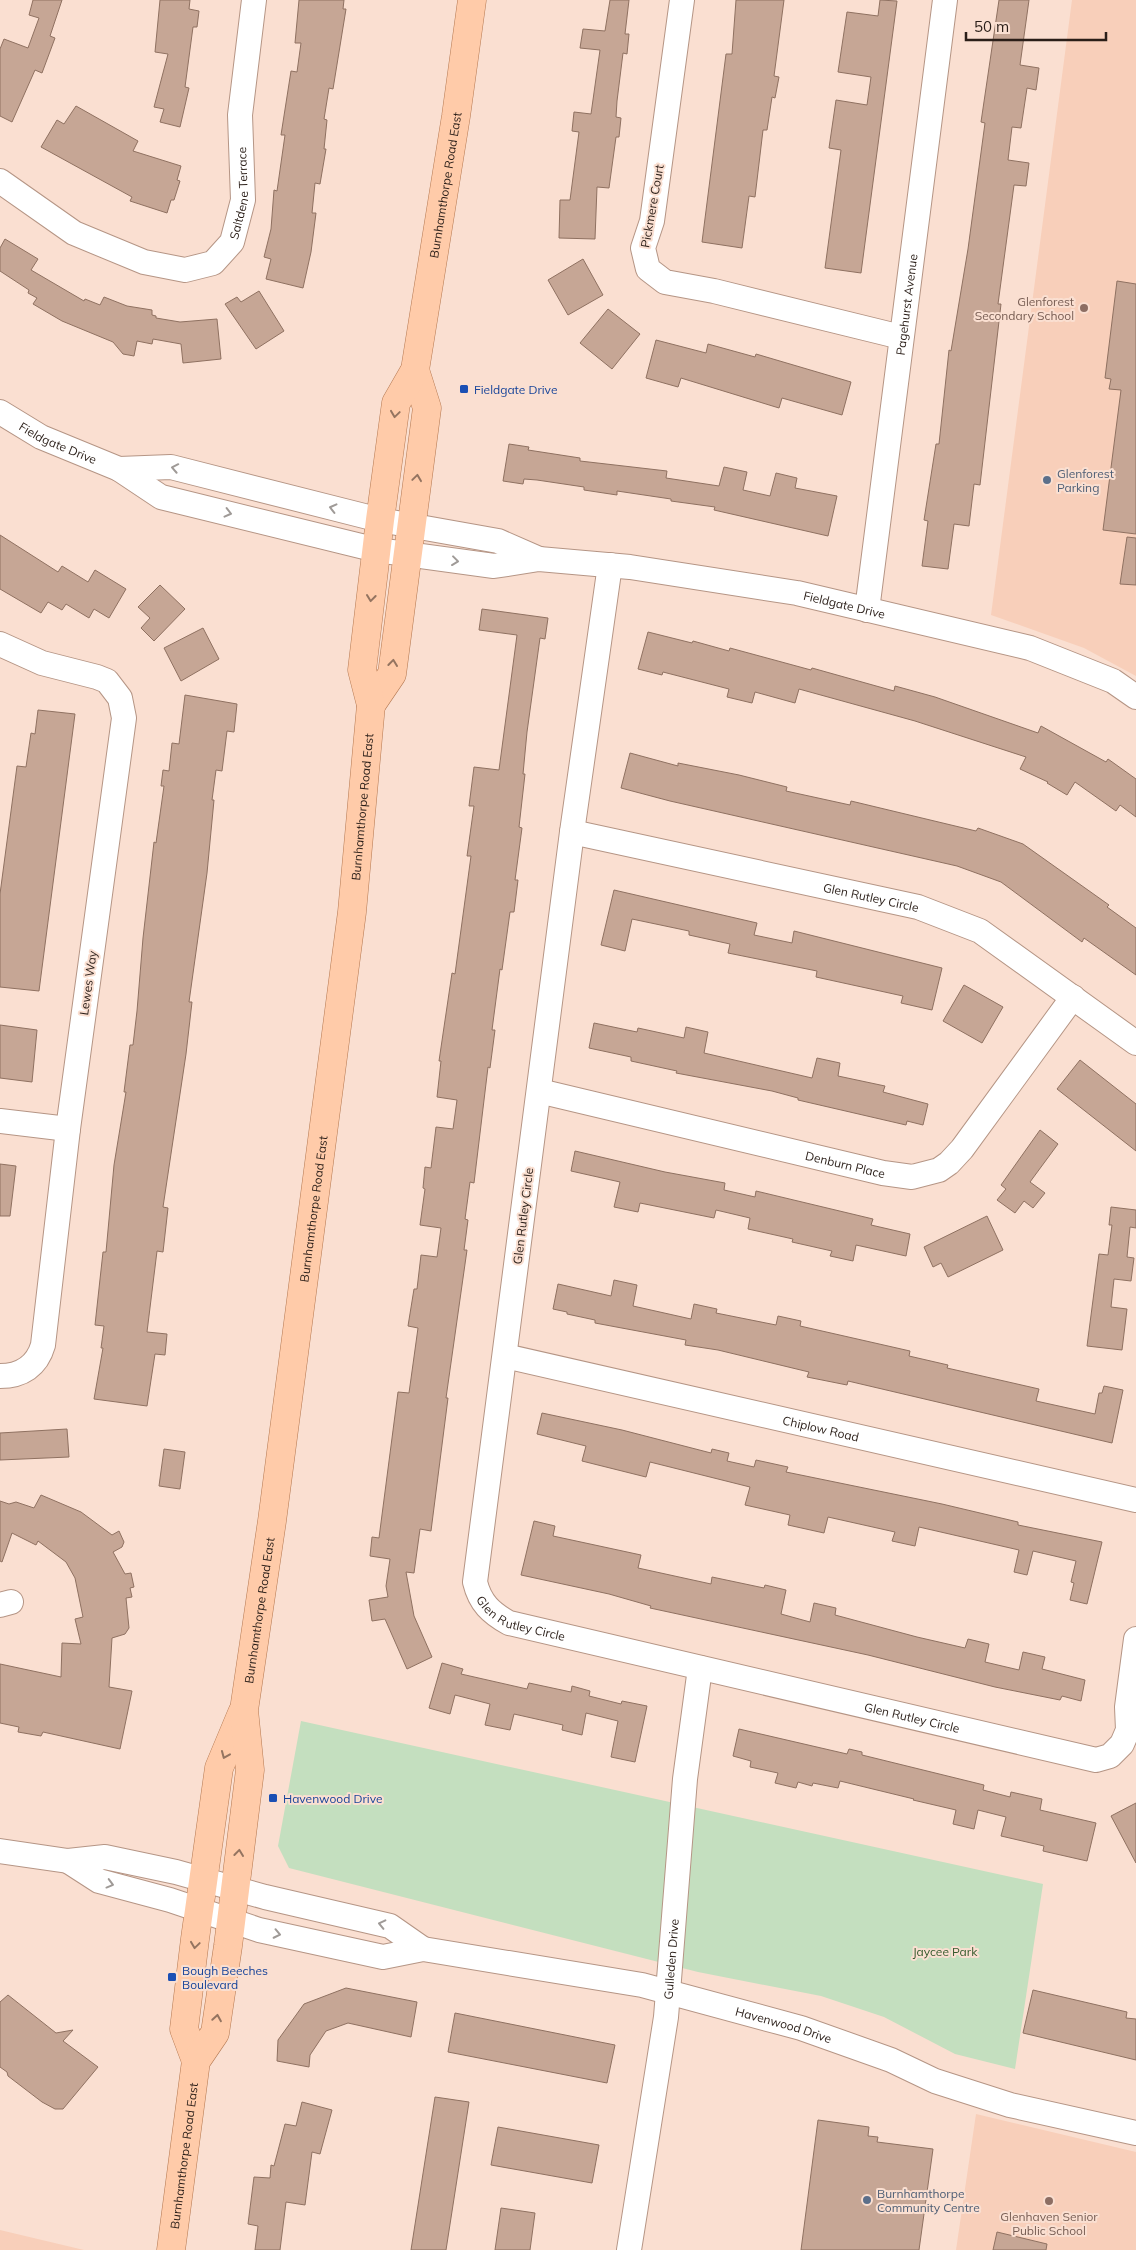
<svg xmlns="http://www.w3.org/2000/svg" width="1136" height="2250" viewBox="0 0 1136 2250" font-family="Mulish,sans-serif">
  <rect width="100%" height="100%" fill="#fadfd1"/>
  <path fill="#f8cfba" d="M1072 0H1136V676L1084 648 991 615Z
    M976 2114 1136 2152V2250H956Z
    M0 2230 84 2250H0Z"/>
  <path fill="#c4dfbf" d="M301 1721 1043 1884 1015 2069 955 2054 884 2017 821 1996 698 1972 289 1868 278 1846Z"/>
  <path fill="#c6a695" stroke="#8f7161" d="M33 0H62L50 36 55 38 42 73 35 70 12 122 0 116V49L4 39 28 48 39 18 29 15Z
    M160 0H190L189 9 199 11 197 27H193L185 87 189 88 180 127 160 122 164 109 154 107 168 54 155 52Z
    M299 0H344L343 9H346L333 89 329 88 324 119 327 120 324 149H326L320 184 315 183 312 213H316L311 252 303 288 266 279 271 259 264 257 271 229 274 190 277 191 285 135H281L291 71 297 72 301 43H295Z
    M610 0H629L625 34H629L627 54 623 53 617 101 616 117 621 118 619 137H616L609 188 597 187 595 239 559 238 560 200H570L579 132 572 131 574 112 591 114 600 50 580 48 583 29 605 31Z
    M736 0H784L774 76 779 77 775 98 772 97 767 130H763L755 197 749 196 742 248 702 242 726 54H732Z
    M880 0 897 1 861 273 825 268 841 150 829 148 836 100 867 105 871 77 838 72 847 12 878 16Z
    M999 0H1029L1020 65 1039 68 1036 90 1027 88 1021 128 1012 127 1008 160 1029 163 1026 186 1014 185 998 304H1001L980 485 974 484 969 526 954 524 948 569 922 566 928 521 924 520 936 444H939L949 350 951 351 968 249 985 123 981 122Z
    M76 106 138 141 133 151 181 166 177 180 180 181 174 200H171L167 213 130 201 132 197 41 147 57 120 64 124Z
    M5 239 38 259 31 270 84 301 85 299 100 305 104 297 127 306 152 310V315L156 316V318L180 322 217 319 221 359 183 363 181 344 153 339 152 344 137 341 134 356 123 354 113 342 62 321 33 304 37 298 28 293 29 290 0 271V248Z
    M583 259 603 295 568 315 548 280Z
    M1117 281 1136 284V534L1103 530 1121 390 1109 389 1111 379 1105 378Z
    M259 291 284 331 256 349 225 304 237 297 241 302Z
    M608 309 640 334 612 369 580 343Z
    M656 340 706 353 708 344 755 357 756 354 851 382 842 415 782 398 779 408 681 378 678 387 646 378Z
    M509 444 529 447 528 450 580 458V461L667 471 666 478 719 486 724 467 747 472 743 490 770 496 776 473 797 478 795 488 837 496 828 536 714 510 715 507 671 501V499L617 491V495L584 490V487L537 480 524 479 523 484 503 481Z
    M0 535 58 572 62 566 88 582 95 570 126 589 109 618 94 609 89 618 66 604 62 610 48 602 41 613 0 589Z
    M1127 537 1136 538V585L1120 584Z
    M160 585 185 609 154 641 141 628 150 618 138 607Z
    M482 609 548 618 545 639 540 638 527 732 523 774H525L519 827 522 828 515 880H518L514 912H510L502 970 500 969 492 1030H495L490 1068 488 1067 474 1183 470 1182 465 1219 468 1220 464 1250H467L446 1398H448L431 1531 420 1529 414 1573 406 1572 414 1616 432 1657 407 1669 385 1619 372 1621 369 1600 388 1597 386 1586 390 1559 370 1556 372 1537 379 1538 398 1392 409 1393 418 1328 408 1326 414 1289H417L421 1255 437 1257 441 1228 420 1225 425 1189 423 1188 425 1167 431 1168 436 1127 453 1129 457 1100 437 1097 441 1061H439L452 973 455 974 471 856H467L474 806H469L474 767 499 770 517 635 479 630Z
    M203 628 219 659 181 681 164 648Z
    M648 632 692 643 693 641 729 651 730 648 811 670 812 668 894 691 895 686 935 697 1038 733 1041 726 1106 762 1108 759 1136 779V817L1120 805 1116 811 1075 782 1067 795 1047 783 1048 782 1020 769 1026 757 915 721 799 689 795 703 755 692 752 703 727 697 729 689 663 672 662 675 638 669Z
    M185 695 237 704 234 732 227 731 222 771 216 770 212 800H214L207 873 189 1002H192L186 1054 163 1207 168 1208 163 1252 157 1251 147 1332 167 1334 165 1355 155 1354 147 1406 94 1399 103 1348H101L104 1326 95 1325 103 1252H106L114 1165 126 1092H124L130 1045H133L137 1011 143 938 154 842 156 843 164 786H161L163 770 169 771 172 743 179 744Z
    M38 710 75 714 39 991 0 987V894L17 766 26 767 31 733 35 734Z
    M630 753 678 766V763L739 775 787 787 786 791 850 805 851 801 976 831 978 828 1023 844 1109 905 1107 907 1136 928V975L1084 938 1082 942 1001 882 957 866 670 801 621 788Z
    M614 890 757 923 754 935 792 943 794 931 942 968 932 1010 901 1003 903 996 816 977 817 971 728 953 730 944 689 935V931L632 919 625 951 601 945Z
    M964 985 1003 1007 982 1043 943 1021Z
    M594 1023 637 1032 638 1028 684 1038 686 1027 708 1032 704 1053 812 1078 817 1058 840 1063 838 1076 885 1086 883 1092 928 1104 923 1125 907 1121 906 1125 798 1100V1098L772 1091 676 1073 677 1071 631 1061V1057L589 1048Z
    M0 1025 37 1030 32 1082 0 1078Z
    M1080 1060 1136 1104V1151L1057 1089Z
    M1040 1130 1058 1144 1030 1182 1045 1193 1033 1208 1024 1201 1015 1213 997 1200 1006 1189 1001 1185Z
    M575 1151 665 1172 725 1183 724 1190 755 1197 756 1191 873 1219 871 1225 910 1234 906 1256 856 1245 853 1261 830 1256 832 1251 792 1242 793 1239 748 1229 750 1218 716 1210 714 1218 640 1203 638 1212 614 1207 620 1182 571 1171Z
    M0 1164 16 1166 10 1216H0Z
    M1111 1207 1136 1210V1228L1130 1227 1127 1257 1134 1258 1131 1281 1114 1279 1111 1307 1127 1309 1122 1350 1087 1346 1099 1254 1108 1255 1112 1225H1109Z
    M987 1216 1003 1250 948 1277 941 1263 933 1267 924 1247Z
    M614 1280 637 1285 633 1306 691 1319 694 1304 717 1309 716 1313 776 1325 778 1316 801 1321 800 1326 910 1351 909 1356 948 1365 947 1368 1039 1389 1036 1401 1095 1414 1099 1393H1102L1104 1386 1123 1390 1112 1443 848 1381 847 1385 807 1377 809 1372 718 1350 685 1345 686 1340 595 1323V1320L567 1314V1312L553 1309 558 1284 611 1296Z
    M542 1413 622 1430 711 1453 712 1449 729 1453 727 1461 754 1467 756 1460 788 1467 786 1472 942 1504 1018 1522V1525L1102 1542 1087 1604 1070 1600 1074 1583 1071 1582 1076 1561 1033 1551 1027 1575 1014 1572 1019 1550 919 1527 915 1546 892 1541 895 1532 828 1517 824 1533 788 1525 790 1515 745 1505 750 1487 650 1462 646 1477 582 1461 586 1446 537 1434Z
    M67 1429 69 1457 0 1460V1433Z
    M164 1449 185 1452 180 1489 159 1486Z
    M41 1495 81 1512 112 1535 119 1531 124 1542 122 1547 113 1552 125 1574 131 1573 134 1587 130 1588 132 1597 126 1598 129 1628 125 1634 112 1638 109 1687 132 1691 120 1749 43 1732 41 1736 18 1732 19 1727 0 1723V1664L61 1677 62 1643 81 1644 75 1619 83 1617 75 1578 66 1562 38 1541 36 1545 12 1533 2 1562 0 1561V1501L9 1504 16 1502 34 1508Z
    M534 1521 555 1526 553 1536 641 1555 638 1568 711 1584 712 1577 764 1588 765 1585 786 1590 781 1614 810 1622 814 1603 836 1608 835 1615 917 1637 965 1648 968 1639 989 1644 985 1662 1019 1670 1023 1652 1045 1657 1042 1669 1085 1680 1081 1701 1062 1696 1060 1700 995 1687 868 1655 650 1608 651 1606 609 1594 521 1575Z
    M442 1663 463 1669 461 1674 527 1689 529 1683 571 1692 572 1686 590 1691 589 1696 621 1704 622 1701 647 1706 635 1762 611 1757 618 1721 586 1713 582 1735 562 1730 563 1725 514 1714 510 1730 485 1725 490 1704 455 1695 450 1714 429 1708Z
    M739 1729 847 1754 849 1749 862 1752V1755L984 1785 983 1790 1010 1797 1011 1792 1042 1799 1040 1810 1096 1823 1087 1861 1043 1851 1044 1846 1001 1836 1006 1817 978 1810 974 1829 953 1824 956 1810 913 1800 914 1799 840 1781 838 1788 813 1783 812 1786 798 1782 796 1788 775 1783 778 1773 750 1767 751 1761 733 1756Z
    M1136 1803V1863L1111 1816Z
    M346 1988 417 2002 411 2037 348 2023 326 2031 310 2055 309 2067 277 2061 278 2040 304 2004Z
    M1033 1990 1127 2012 1126 2018 1136 2019V2060L1023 2033Z
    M8 1995 56 2033 73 2030 63 2041 98 2067 63 2109H55L42 2102 8 2076 7 2072 0 2067V2002Z
    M455 2013 615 2045 607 2083 448 2052Z
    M435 2097 469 2102 446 2250H411Z
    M302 2102 332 2110 320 2154 312 2152 305 2205 286 2202 280 2250H255L258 2226 248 2224 254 2177 270 2178 271 2165 274 2166 285 2124 296 2126Z
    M818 2120 869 2127 868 2136 878 2137 877 2142 933 2149 919 2250H801Z
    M498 2127 599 2145 592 2183 491 2165Z
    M501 2208 535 2213 530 2250H495Z
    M997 2232 1047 2244 1046 2250H993Z"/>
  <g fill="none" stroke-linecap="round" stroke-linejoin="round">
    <g stroke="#b59585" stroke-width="26">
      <g id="minor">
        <path d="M682 0 652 221 643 248 648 269 665 282 714 291 901 337"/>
        <path id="s1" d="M0 181 74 233 144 262 185 270 213 263 232 242 243 200 240 115 254 0"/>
        <path id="s2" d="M0 412 41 437 119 469 161 497 377 550 494 566 539 559 630 567 797 593 1030 648 1113 681 1136 697"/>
        <path d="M119 469 171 467 380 520 498 541 539 559"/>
        <path id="s3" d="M610 565 572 832 475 1582C480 1603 491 1613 509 1623L1096 1760 1110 1756 1122 1744 1128 1730 1127 1707 1136 1639"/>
        <path id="s4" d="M867 610 945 0"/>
        <path d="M0 644 42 663 97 677 107 681 120 698 124 718 68 1129 43 1345C37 1366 22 1376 0 1376"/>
        <path id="s5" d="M572 832 918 907 980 931 1136 1043"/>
        <path id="s6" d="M539 1091 883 1173 912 1177 939 1170 949 1163 962 1149 1073 997"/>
        <path d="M0 1121 68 1129"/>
        <path id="s7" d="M505 1356 1136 1500"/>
        <path d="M0 1605 11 1602"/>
        <path d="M0 1851 68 1861 105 1857 176 1872 265 1897 390 1926 423 1949"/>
        <path id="s8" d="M68 1861 99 1881 170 1900 259 1930 383 1957 423 1949 642 1985 801 2028 891 2060 935 2081 1010 2105 1136 2133"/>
        <path id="s9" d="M629 2250 666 2017 685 1779 700 1668"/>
      </g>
    </g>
    <g stroke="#b47851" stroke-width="29">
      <g id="major">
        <path d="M371 705 392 674 427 408 415 370"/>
        <path d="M196 2061 184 2029 195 1939 219 1768 242 1713"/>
        <path id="s10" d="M171 2250 196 2061 215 2033 228 1946 250 1770 244 1710 272 1521 352 912 371 705 362 670 380 520 396 403 415 370 456 116 472 0"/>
      </g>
    </g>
    <use href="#minor" stroke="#fff" stroke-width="24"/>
    <use href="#major" stroke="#ffcba9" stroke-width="28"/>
  </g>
  <defs><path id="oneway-chevron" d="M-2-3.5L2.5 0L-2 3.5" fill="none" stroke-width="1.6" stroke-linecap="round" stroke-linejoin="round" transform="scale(1.25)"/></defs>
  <g stroke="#947460">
    <use href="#oneway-chevron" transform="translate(395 414) rotate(98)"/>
    <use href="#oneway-chevron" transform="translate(417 478) rotate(-82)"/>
    <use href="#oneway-chevron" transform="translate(371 598) rotate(97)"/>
    <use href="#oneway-chevron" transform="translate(393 663) rotate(-83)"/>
    <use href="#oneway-chevron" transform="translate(225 1755) rotate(113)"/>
    <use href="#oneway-chevron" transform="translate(239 1853) rotate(-83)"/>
    <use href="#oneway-chevron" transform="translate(195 1945) rotate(98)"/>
    <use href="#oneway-chevron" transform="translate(217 2018) rotate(-81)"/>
  </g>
  <g stroke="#9f9a97">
    <use href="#oneway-chevron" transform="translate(175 468) rotate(-169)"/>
    <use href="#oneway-chevron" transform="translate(333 508) rotate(-166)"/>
    <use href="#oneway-chevron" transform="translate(228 513) rotate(14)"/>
    <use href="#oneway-chevron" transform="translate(455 561) rotate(7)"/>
    <use href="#oneway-chevron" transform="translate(110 1884) rotate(15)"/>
    <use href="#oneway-chevron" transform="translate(382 1924) rotate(-167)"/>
    <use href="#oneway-chevron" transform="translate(277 1934) rotate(12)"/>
  </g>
  <g fill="#8d6e63" stroke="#fadfd1" stroke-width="2">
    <circle cx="1084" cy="308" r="5"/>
    <circle cx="1049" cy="2201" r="5"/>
  </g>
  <g fill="#1a4fb4" stroke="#fadfd1" stroke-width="2">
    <rect x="459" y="384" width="10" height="10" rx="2.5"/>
    <rect x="268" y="1793" width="10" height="10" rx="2.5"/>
    <rect x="167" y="1972" width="10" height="10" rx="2.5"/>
  </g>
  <g fill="#5c6f8a" stroke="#fadfd1" stroke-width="2">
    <circle cx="1047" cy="480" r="5"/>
    <circle cx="867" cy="2200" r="5"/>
  </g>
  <g text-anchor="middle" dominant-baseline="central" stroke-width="4" stroke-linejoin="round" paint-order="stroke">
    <g font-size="12" fill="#2a1e18" stroke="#fadfd1">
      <text stroke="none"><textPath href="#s10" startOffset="2094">Burnhamthorpe Road East</textPath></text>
      <text stroke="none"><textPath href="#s1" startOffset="315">Saltdene Terrace</textPath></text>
      <text transform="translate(652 206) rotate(-80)">Pickmere Court</text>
      <text stroke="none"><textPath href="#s4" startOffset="308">Pagehurst Avenue</textPath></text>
      <text stroke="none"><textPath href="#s2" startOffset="66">Fieldgate Drive</textPath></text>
      <text stroke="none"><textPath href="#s2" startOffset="878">Fieldgate Drive</textPath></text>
      <text stroke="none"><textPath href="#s10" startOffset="1461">Burnhamthorpe Road East</textPath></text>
      <text stroke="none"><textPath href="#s5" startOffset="306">Glen Rutley Circle</textPath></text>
      <text transform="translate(88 983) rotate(-82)">Lewes Way</text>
      <text stroke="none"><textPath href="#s6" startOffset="315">Denburn Place</textPath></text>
      <text stroke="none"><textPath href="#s10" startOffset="1056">Burnhamthorpe Road East</textPath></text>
      <text transform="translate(523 1216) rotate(-83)">Glen Rutley Circle</text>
      <text stroke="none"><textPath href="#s7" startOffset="324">Chiplow Road</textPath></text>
      <text stroke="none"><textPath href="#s10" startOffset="651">Burnhamthorpe Road East</textPath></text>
      <text stroke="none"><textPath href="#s3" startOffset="1090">Glen Rutley Circle</textPath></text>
      <text stroke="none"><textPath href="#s3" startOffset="1495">Glen Rutley Circle</textPath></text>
      <text stroke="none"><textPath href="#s9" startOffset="294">Gulleden Drive</textPath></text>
      <text stroke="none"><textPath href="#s8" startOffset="741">Havenwood Drive</textPath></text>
      <text stroke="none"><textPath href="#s10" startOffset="95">Burnhamthorpe Road East</textPath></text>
    </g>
    <g font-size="12" fill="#785e54" stroke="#fadfd1" text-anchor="end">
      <text x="1074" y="301">Glenforest<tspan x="1074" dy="14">Secondary School</tspan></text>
      <text x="1049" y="2216" text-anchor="middle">Glenhaven Senior<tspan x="1049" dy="14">Public School</tspan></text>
    </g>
    <g font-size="12" fill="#164399" stroke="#fadfd1" text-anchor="start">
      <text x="474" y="389">Fieldgate Drive</text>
      <text x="283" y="1798">Havenwood Drive</text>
      <text x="182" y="1970">Bough Beeches<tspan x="182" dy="14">Boulevard</tspan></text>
    </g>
    <g font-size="12" fill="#4e5e75" stroke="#fadfd1" text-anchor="start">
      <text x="1057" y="473">Glenforest<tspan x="1057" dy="14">Parking</tspan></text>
      <text x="877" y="2193">Burnhamthorpe<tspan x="877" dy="14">Community Centre</tspan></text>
    </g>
    <g font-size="12" fill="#33592c" stroke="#fadfd1">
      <text x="945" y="1951">Jaycee Park</text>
    </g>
  </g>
  <path d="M966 32v8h140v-8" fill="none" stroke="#2a1e18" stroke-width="2.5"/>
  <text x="974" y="32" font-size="15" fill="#2a1e18" stroke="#fadfd1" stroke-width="4" paint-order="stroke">50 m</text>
</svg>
